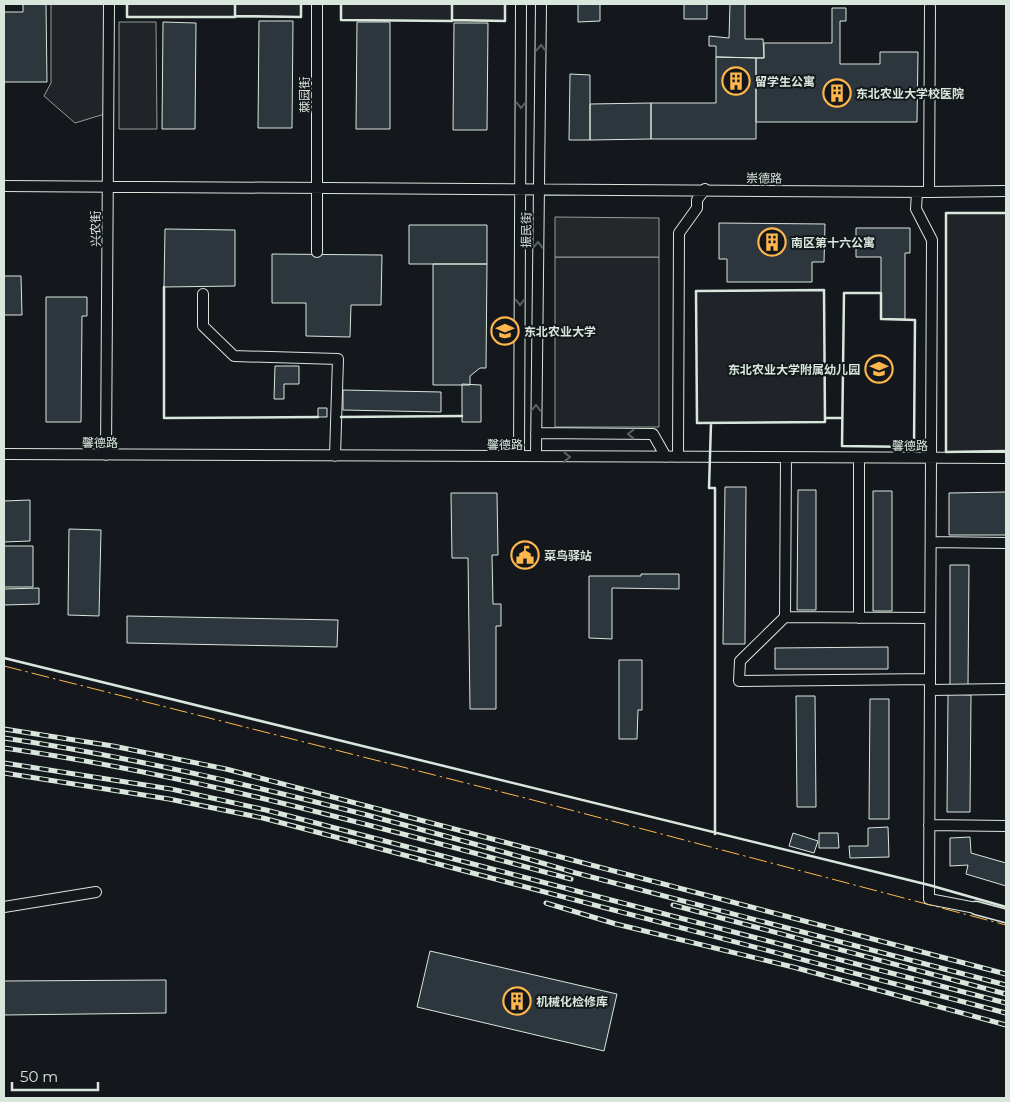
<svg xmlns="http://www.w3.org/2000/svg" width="1010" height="1102" viewBox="0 0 1010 1102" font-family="Montserrat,'Noto Sans SC',sans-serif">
  <rect width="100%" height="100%" fill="#14181c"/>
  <path fill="#202428" stroke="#939e99" d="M51 4H109L108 113 75 123 44 96 51 83Z
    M127 4H301V17H127Z
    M341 4H505V21L341 20Z
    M119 22H156L157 129H119Z
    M946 213H1006V451L946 452Z
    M555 257H659V427H555Z
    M824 290 825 422 697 423 696 291Z"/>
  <path fill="#24282b" stroke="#939e99" d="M555 217 659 218V257H555Z"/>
  <path fill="#2c363c" stroke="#d8e6dc" d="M23 4H46L47 82H4V12H23Z
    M578 4H600V21L578 22Z
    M684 4H707V19H684Z
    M730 4H745V39H763L764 58 716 57V46H709V36L729 38Z
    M832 8H846V21H840V64H880V52H918L917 122H756V58H764V43H832Z
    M259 21H293L292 128H258Z
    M163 22 196 23 195 129H162Z
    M357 22H390V129H356Z
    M454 23H488L487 130H453Z
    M716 57 756 58V139H651V103H716Z
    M570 74 590 75V140H569Z
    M651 103V139L590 140V104Z
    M719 223 825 224 824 262H812V282H727V259H719Z
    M409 225H487V264H409Z
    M856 228H910V253H905V319H881V257H856Z
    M165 229 235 230V286L164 287Z
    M272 254 382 255 381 305H351L350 337 306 336V303H272Z
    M433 264H487L486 368H480L470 376V385H433Z
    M4 276H21L22 315H4Z
    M46 297H87V316H82L81 422H46Z
    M275 366H299V384H284V399H274Z
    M462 384 481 385V422H462Z
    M343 390 441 392V412L343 410Z
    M318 408H327V417H318Z
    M725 487H746L745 644H723Z
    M798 490H816V610H797Z
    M873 491H892V611H873Z
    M1006 492V535H949V493Z
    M451 493H497L498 555H492L493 604H501V626H496V709H470L468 558H452Z
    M30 500V541L4 542V501Z
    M69 529 101 530 99 616 68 615Z
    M4 546H33V587H4Z
    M950 565H969L968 685H950Z
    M641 574H679V589L612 588V639L589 638V576H641Z
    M39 588V604L4 605V589Z
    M127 616 338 620 337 647 127 643Z
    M888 647V669H775V648Z
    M619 660H642V710H638L637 739H619Z
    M948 694 971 695 970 812H947Z
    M796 696H815L816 807H797Z
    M870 699H889V819H869Z
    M888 827 889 857 850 858 849 846H868V828Z
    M793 833 818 841 814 853 789 846Z
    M819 833H838L839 848H819Z
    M970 837 971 853 1006 863V886L966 874 968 865 950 866V838Z
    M430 951 617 994 604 1051 417 1007Z
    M166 980V1013L4 1015V981Z"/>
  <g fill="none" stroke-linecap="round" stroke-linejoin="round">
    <g stroke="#d8e6dc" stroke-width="12">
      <path id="minor" d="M317 4V252
        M4 186 929 192 1006 191
        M917 192 916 209 932 240 929 899 976 908
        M929 192 930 7
        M203 294V326L234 356 338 359 335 456
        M536 433 653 434 666 457
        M4 454 1006 458
        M106 455 109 4
        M519 456 521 4
        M536 456 541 4
        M678 457 679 233 697 208V200L705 189
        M859 458V618
        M931 542 1006 543
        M785 617 786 458
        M930 679 739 681 740 661 785 617 930 618
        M930 690 1006 689
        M929 825 1006 826
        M4 907 96 892"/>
    </g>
    <g stroke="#d8e6dc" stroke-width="15">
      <path id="tertiary" d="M976 908 1006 916"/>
    </g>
    <use href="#minor" stroke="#14181c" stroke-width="10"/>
    <use href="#tertiary" stroke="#14181c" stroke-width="12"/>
    <g stroke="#d8e6dc" stroke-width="5">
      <path id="rail" d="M4 729 113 746 226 769 1006 974
        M4 738C127 756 247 784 367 815 437 834 507 852 576 873L1006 985
        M4 748C196 775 383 829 571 879
        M4 763 171 789 266 810 1006 1003
        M4 773 169 799 263 818 1006 1013
        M546 903 616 924 793 967 1006 1025
        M673 905 1006 994"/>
    </g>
    <use href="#rail" stroke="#14181c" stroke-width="3" stroke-dasharray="9" stroke-linecap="butt"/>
    <path stroke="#d8e6dc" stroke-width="2.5" d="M127 4V17H235V4
      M341 4V20L452 21V4
      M235 16 301 17V4
      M452 20 505 21V4
      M1006 213H946V452L1006 451
      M164 287V418L318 417
      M824 290 825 422 697 423 696 291Z
      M844 293H881V319L915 320 914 447 842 446Z
      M341 417 462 416
      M825 418H842
      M711 423 709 488H715V834
      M4 658 929 885 1006 907"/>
    <path stroke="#ffb74d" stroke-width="1" stroke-dasharray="18 4 2.5 4" stroke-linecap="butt" d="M4 666 529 799 1006 925"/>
  </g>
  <defs><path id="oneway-chevron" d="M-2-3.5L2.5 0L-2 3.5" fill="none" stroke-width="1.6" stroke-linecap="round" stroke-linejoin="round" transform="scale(1.25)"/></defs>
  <g stroke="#59605f">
    <use href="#oneway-chevron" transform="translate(541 48) rotate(-89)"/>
    <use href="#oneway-chevron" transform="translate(521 105) rotate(90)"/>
    <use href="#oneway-chevron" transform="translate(538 245) rotate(-89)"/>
    <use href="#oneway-chevron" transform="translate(520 302) rotate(90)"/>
    <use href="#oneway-chevron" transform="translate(536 408) rotate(-89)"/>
    <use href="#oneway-chevron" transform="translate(631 434) rotate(-180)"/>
    <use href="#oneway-chevron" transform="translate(567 457)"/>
  </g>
  <defs>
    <g id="building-ring" transform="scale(1.4375)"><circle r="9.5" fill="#14181c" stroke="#ffb74d" stroke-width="1.5"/><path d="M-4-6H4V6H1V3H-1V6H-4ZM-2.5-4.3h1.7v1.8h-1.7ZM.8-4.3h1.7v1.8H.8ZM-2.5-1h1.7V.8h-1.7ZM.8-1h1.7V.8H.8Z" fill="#ffb74d"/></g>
    <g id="university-ring" transform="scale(1.4375)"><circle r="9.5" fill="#14181c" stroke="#ffb74d" stroke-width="1.5"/><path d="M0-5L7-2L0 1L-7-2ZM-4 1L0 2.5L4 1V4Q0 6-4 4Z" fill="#ffb74d"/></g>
    <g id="school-ring" transform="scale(1.4375)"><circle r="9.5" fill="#14181c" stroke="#ffb74d" stroke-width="1.5"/><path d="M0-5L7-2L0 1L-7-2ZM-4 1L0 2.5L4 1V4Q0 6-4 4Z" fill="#ffb74d"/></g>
    <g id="civic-ring" transform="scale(1.4375)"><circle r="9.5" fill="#14181c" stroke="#ffb74d" stroke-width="1.5"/><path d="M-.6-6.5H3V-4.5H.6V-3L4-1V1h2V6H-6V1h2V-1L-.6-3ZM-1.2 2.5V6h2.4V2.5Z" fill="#ffb74d"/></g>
  </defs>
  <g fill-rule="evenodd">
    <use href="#building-ring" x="736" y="81"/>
    <use href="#building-ring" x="837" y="93"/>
    <use href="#building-ring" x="772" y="242"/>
    <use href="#university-ring" x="505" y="331"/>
    <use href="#school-ring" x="879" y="369"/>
    <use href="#civic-ring" x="525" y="555"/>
    <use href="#building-ring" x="517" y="1001"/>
  </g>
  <g text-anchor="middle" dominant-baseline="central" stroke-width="4" stroke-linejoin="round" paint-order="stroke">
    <g font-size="12" font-weight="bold" fill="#d8e6dc" stroke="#14181c" text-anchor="start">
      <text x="755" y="81">留学生公寓</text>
      <text x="856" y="93">东北农业大学校医院</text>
      <text x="791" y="242">南区第十六公寓</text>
      <text x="524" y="331">东北农业大学</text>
      <text x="860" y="369" text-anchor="end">东北农业大学附属幼儿园</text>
      <text x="544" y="555">菜鸟驿站</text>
      <text x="536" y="1001">机械化检修库</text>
    </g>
    <g font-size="12" fill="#d8e6dc" stroke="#14181c">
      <text transform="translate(304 95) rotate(-90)">棘园街</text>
      <text transform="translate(764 178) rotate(1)">崇德路</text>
      <text transform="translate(95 229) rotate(-90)">兴农街</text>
      <text transform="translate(526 230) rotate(-89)">振民街</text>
      <text x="100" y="442">馨德路</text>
      <text x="505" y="444">馨德路</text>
      <text x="910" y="445">馨德路</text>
    </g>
  </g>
  <rect width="1010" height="1102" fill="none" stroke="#d8e6dc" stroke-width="10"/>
  <path d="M12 1082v8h86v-8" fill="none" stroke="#d8e6dc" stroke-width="2.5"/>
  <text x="20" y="1082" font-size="15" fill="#d8e6dc" stroke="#14181c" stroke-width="4" paint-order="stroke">50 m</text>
</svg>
